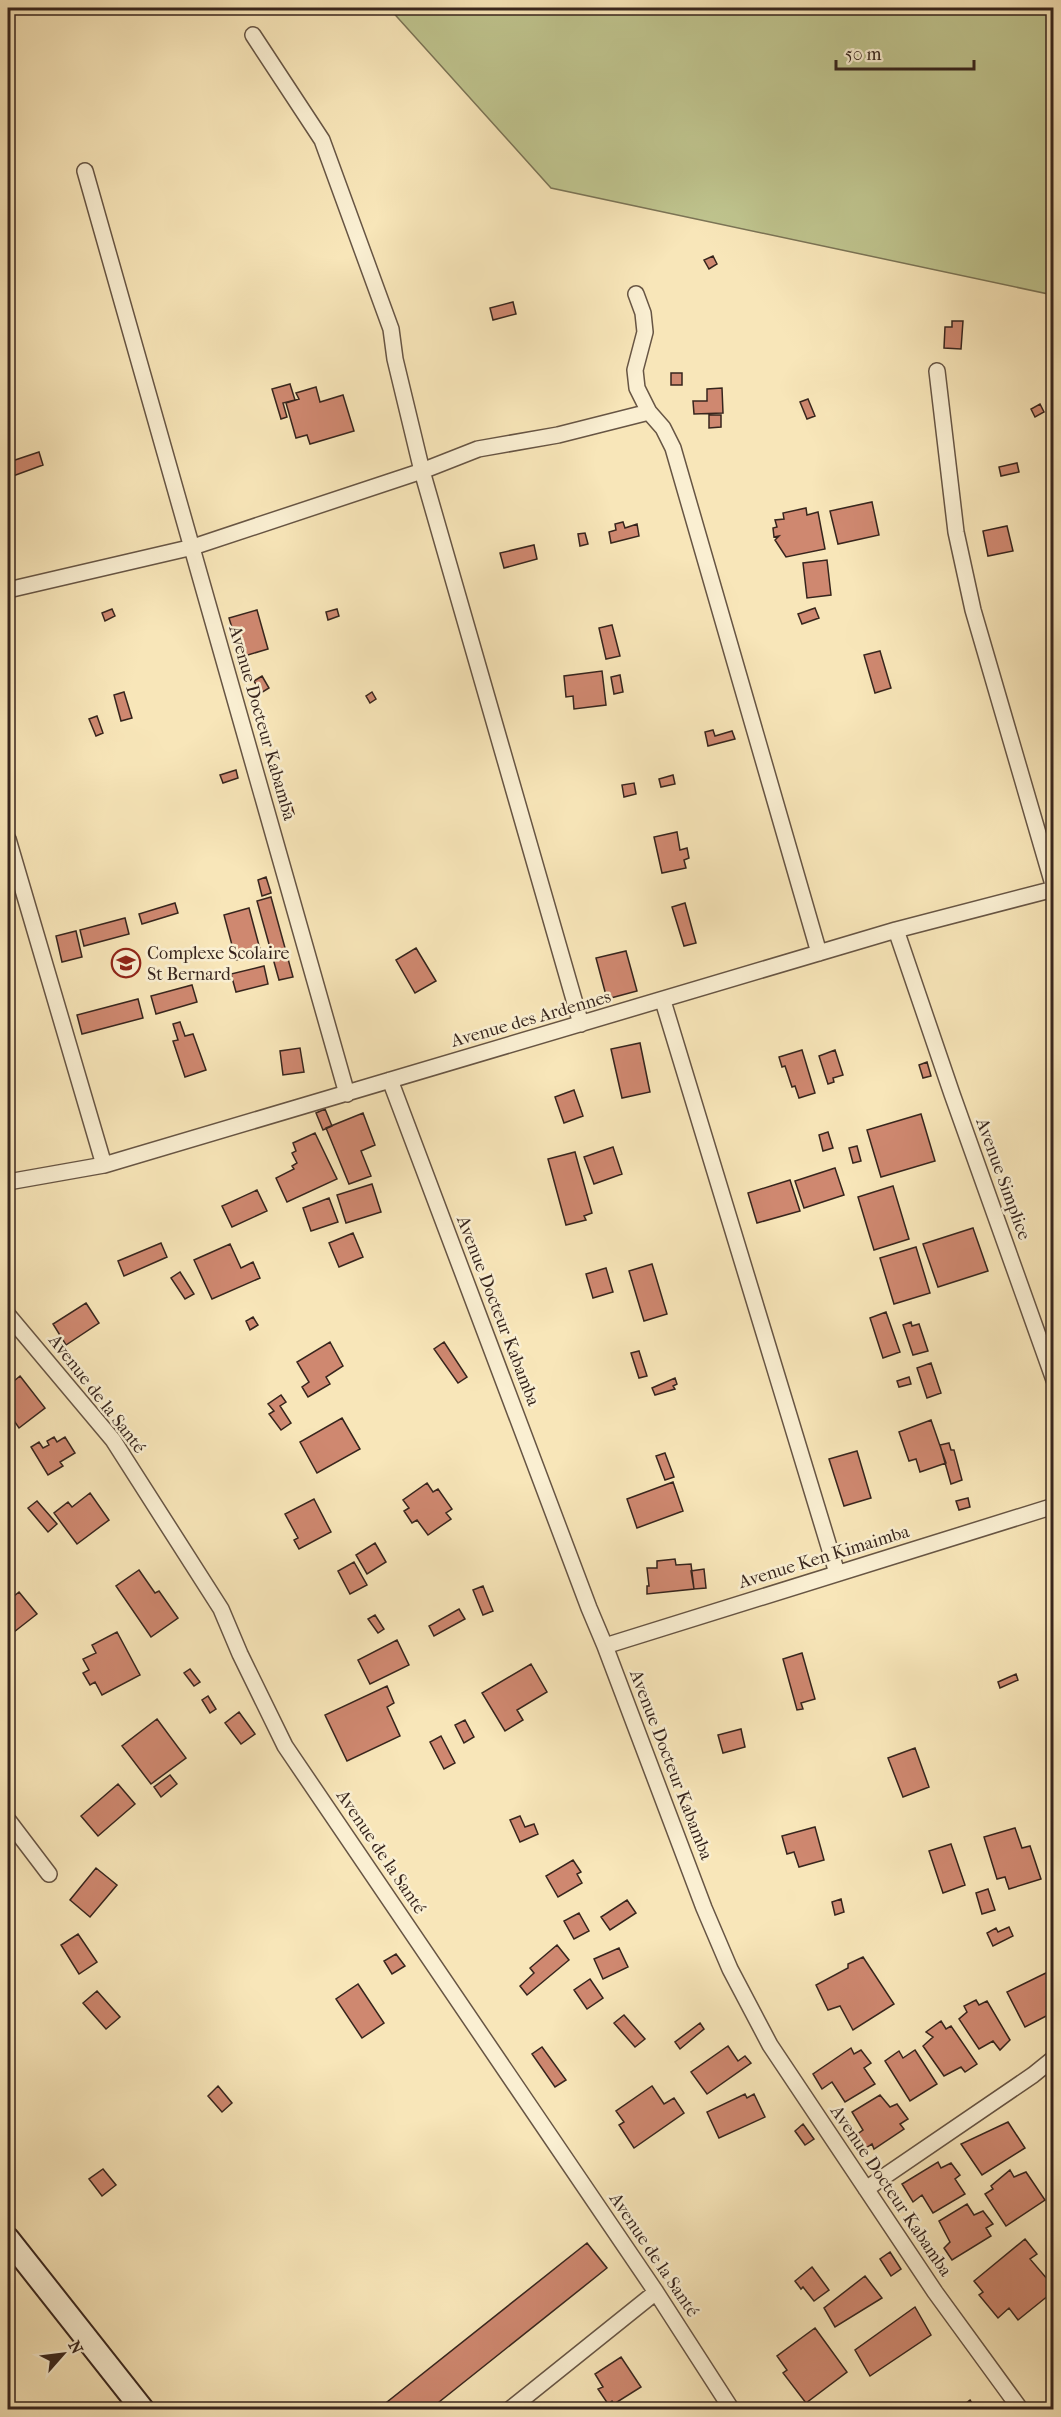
<svg xmlns="http://www.w3.org/2000/svg" width="1061" height="2417" viewBox="0 0 1061 2417" font-family="'IM FELL French Canon',serif">
  <rect width="100%" height="100%" fill="#f8e6b9"/>
  <filter id="stains"><feTurbulence type="fractalNoise" baseFrequency=".00333" numOctaves="4"/><feColorMatrix values="0 0 0 0 .2 0 0 0 0 .09 0 0 0 0 .02 0 0 0 .5 -.17"/></filter>
  <radialGradient id="worn" r=".72"><stop offset=".6" stop-color="#630" stop-opacity="0"/><stop offset="1" stop-color="#630" stop-opacity=".3"/></radialGradient>
  <path fill="#bfc48e" stroke="#7b7456" stroke-width="1.5" d="M389 8H1053V295L551 188Z"/>
  <path fill="#cf8870" stroke="#37251d" stroke-width="1.5" d="M713 256 717 264 709 269 704 260Z
    M513 302 516 314 493 320 490 308Z
    M952 321H963L961 349 944 348 945 327H952Z
    M671 373H682V385H671Z
    M290 384 295 400 283 403 287 417 281 419 272 389Z
    M316 387 320 402 343 395 354 431 310 444 307 435 296 438 286 403 299 399 296 393Z
    M722 388 723 413 694 414 693 401H707V389Z
    M808 399 815 416 807 419 800 402Z
    M1040 404 1044 412 1035 417 1031 409Z
    M709 415H721V427L709 428Z
    M39 452 43 465 13 476 9 462Z
    M1017 463 1019 472 1001 476 999 467Z
    M872 502 879 535 838 544 830 511Z
    M806 508 807 515 818 512 825 549 786 557 775 540 779 536 774 537 773 528 777 527 775 520 784 519 783 513Z
    M623 522 625 528 637 524 639 536 611 543 609 532 616 530 615 524Z
    M1007 526 1013 551 988 556 983 531Z
    M585 533 588 544 580 546 578 534Z
    M534 545 537 559 504 568 500 553Z
    M827 560 831 595 807 598 803 563Z
    M815 608 819 618 802 624 798 614Z
    M112 609 115 616 105 621 102 613Z
    M337 609 339 616 328 620 326 612Z
    M257 610 268 649 241 657 229 618Z
    M612 625 620 656 606 659 599 628Z
    M880 651 891 688 875 693 864 655Z
    M602 671 606 705 574 709 573 696 566 697 564 676Z
    M620 675 623 692 614 694 611 677Z
    M262 676 269 688 261 693 254 681Z
    M124 692 132 718 121 721 114 695Z
    M372 692 376 699 370 703 366 696Z
    M97 716 103 733 96 736 89 719Z
    M713 730 715 736 732 731 735 739 708 746 705 732Z
    M236 770 238 778 223 783 220 775Z
    M673 775 675 784 661 787 659 779Z
    M634 783 636 794 624 797 622 785Z
    M291 804 294 814 285 817 282 806Z
    M677 832 680 850 687 848 689 858 684 860 686 868 662 873 654 837Z
    M266 877 271 893 262 896 258 880Z
    M271 897 293 977 279 980 257 901Z
    M175 903 178 913 142 924 139 914Z
    M685 903 696 943 684 946 672 907Z
    M249 908 261 953 236 960 224 915Z
    M125 918 129 934 84 946 80 930Z
    M76 931 82 957 62 962 56 936Z
    M416 948 436 981 415 993 396 960Z
    M626 951 637 991 607 999 596 958Z
    M264 966 268 984 236 992 231 974Z
    M192 985 197 1002 156 1014 151 996Z
    M138 999 143 1018 82 1034 77 1015Z
    M180 1022 185 1036 193 1034 206 1070 185 1077 173 1041 178 1040 173 1024Z
    M640 1043 650 1092 622 1098 611 1049Z
    M300 1048 304 1072 283 1075 280 1051Z
    M802 1050 815 1093 799 1098 795 1086 792 1087 785 1066 782 1067 779 1057Z
    M835 1050 843 1075 833 1078 834 1082 828 1084 819 1056Z
    M927 1062 931 1076 923 1078 919 1065Z
    M574 1090 583 1116 564 1123 555 1097Z
    M325 1109 332 1126 323 1130 316 1113Z
    M363 1113 375 1145 361 1151 371 1176 349 1184 326 1128Z
    M921 1114 935 1161 881 1177 867 1130Z
    M828 1132 833 1148 823 1151 819 1135Z
    M315 1133 337 1179 287 1202 276 1178 294 1169 292 1166 297 1163 292 1153 296 1151 293 1143Z
    M857 1146 861 1161 853 1163 849 1148Z
    M613 1147 622 1174 594 1184 584 1157Z
    M575 1152 592 1213 584 1216 586 1220 566 1225 548 1159Z
    M835 1168 844 1195 804 1208 795 1181Z
    M790 1180 800 1211 757 1223 748 1193Z
    M372 1184 381 1212 346 1223 337 1195Z
    M893 1186 909 1239 874 1250 858 1197Z
    M257 1190 267 1211 232 1227 222 1206Z
    M329 1198 338 1222 311 1231 303 1208Z
    M973 1228 988 1271 938 1287 923 1244Z
    M353 1233 363 1257 339 1267 329 1243Z
    M161 1243 167 1257 124 1276 118 1261Z
    M230 1244 241 1268 253 1262 260 1278 212 1299 194 1260Z
    M916 1247 930 1293 894 1304 880 1258Z
    M652 1264 667 1314 644 1321 629 1271Z
    M606 1268 613 1292 593 1298 586 1274Z
    M180 1272 194 1294 185 1299 171 1278Z
    M86 1303 99 1323 66 1345 53 1324Z
    M886 1312 900 1352 883 1358 870 1318Z
    M253 1317 258 1325 250 1330 246 1321Z
    M911 1322 912 1326 919 1324 928 1351 913 1355 903 1325Z
    M330 1342 343 1366 326 1377 330 1384 308 1397 302 1387 309 1382 297 1362Z
    M444 1342 467 1377 458 1383 434 1349Z
    M639 1351 647 1376 639 1378 631 1353Z
    M931 1363 941 1393 927 1398 917 1368Z
    M20 1376 45 1408 19 1428 8 1412V1386Z
    M909 1377 911 1384 899 1387 897 1381Z
    M675 1378 677 1384 673 1386 675 1389 655 1395 652 1388Z
    M281 1395 286 1402 280 1406 291 1423 281 1430 269 1414 274 1411 268 1404Z
    M342 1418 360 1449 317 1473 300 1442Z
    M931 1420 946 1463 920 1472 916 1459 909 1461 899 1432Z
    M54 1437 57 1442 65 1437 75 1453 60 1462 63 1466 48 1475 31 1447 39 1442 43 1448 49 1445 47 1441Z
    M949 1443 951 1450H954L962 1480 951 1484 940 1445Z
    M857 1451 871 1498 844 1506 829 1459Z
    M665 1453 674 1477 665 1480 656 1456Z
    M673 1482 683 1511 637 1528 627 1499Z
    M427 1483 433 1492 438 1489 452 1509 446 1513 451 1519 428 1535 417 1520 412 1523 404 1511 409 1508 403 1500Z
    M90 1493 109 1520 77 1544 54 1513 68 1502 72 1507Z
    M968 1498 970 1507 959 1510 956 1501Z
    M314 1499 331 1532 299 1549 294 1540 298 1538 285 1514Z
    M37 1501 57 1524 48 1532 28 1508Z
    M375 1543 386 1562 367 1574 356 1555Z
    M675 1559 676 1565 691 1564 694 1589 647 1594V1586H649L647 1568H657V1561Z
    M354 1562 367 1585 350 1594 338 1571Z
    M704 1569 706 1588 694 1589 691 1571Z
    M139 1570 155 1593 159 1591 178 1618 151 1637 116 1586Z
    M483 1586 493 1611 483 1615 473 1590Z
    M19 1592 37 1614 14 1632 8 1623V1601Z
    M459 1609 465 1619 434 1636 429 1626Z
    M375 1615 384 1629 378 1633 368 1619Z
    M117 1632 140 1675 102 1695 95 1682 90 1685 83 1673 89 1670 83 1659 96 1653 92 1645Z
    M397 1640 409 1665 370 1684 358 1660Z
    M802 1653 815 1699 801 1703 803 1709 797 1710 783 1659Z
    M531 1664 547 1692 517 1710 523 1720 505 1731 482 1693Z
    M190 1669 200 1682 194 1686 184 1673Z
    M1016 1674 1018 1680 1000 1688 998 1682Z
    M387 1686 394 1703 387 1707 400 1736 347 1761 325 1715Z
    M208 1696 216 1709 210 1713 202 1700Z
    M239 1712 255 1734 241 1744 225 1723Z
    M157 1719 186 1758 151 1784 122 1746Z
    M465 1720 474 1737 464 1743 455 1725Z
    M741 1729 745 1747 723 1753 718 1735Z
    M441 1736 455 1763 444 1769 430 1742Z
    M915 1748 929 1787 903 1797 888 1758Z
    M170 1775 177 1784 161 1797 154 1787Z
    M118 1784 135 1804 98 1836 81 1816Z
    M520 1816 525 1827 534 1824 538 1834 520 1842 510 1820Z
    M815 1827 824 1860 799 1867 794 1852 787 1854 782 1836Z
    M1015 1828 1022 1848 1030 1846 1041 1879 1009 1889 1005 1877 997 1879 984 1837Z
    M951 1844 965 1885 943 1893 929 1851Z
    M573 1860 581 1872 577 1874 582 1883 558 1897 546 1876Z
    M96 1868 117 1885 90 1917 70 1900Z
    M988 1889 995 1910 982 1914 976 1893Z
    M841 1899 844 1912 835 1915 832 1902Z
    M627 1900 636 1913 610 1930 601 1917Z
    M579 1913 589 1931 574 1939 564 1921Z
    M1009 1927 1013 1936 993 1946 987 1933 996 1928 998 1932Z
    M78 1934 97 1962 79 1974 61 1945Z
    M557 1945 569 1960 527 1995 520 1986 534 1973 530 1968Z
    M619 1948 628 1967 603 1979 594 1959Z
    M396 1954 405 1966 392 1974 384 1961Z
    M863 1957 894 2004 853 2030 840 2006 828 2010 816 1985 848 1968V1964Z
    M1054 1969V2012L1025 2027 1007 1992Z
    M590 1979 603 1998 587 2009 574 1990Z
    M358 1984 384 2023 362 2038 336 1999Z
    M97 1991 120 2017 106 2029 83 2003Z
    M976 2000 979 2005 987 2001 1010 2040 1000 2050 993 2041 979 2049 959 2019 967 2012 964 2006Z
    M624 2015 645 2039 635 2047 614 2023Z
    M941 2021 946 2029 951 2026 977 2064 965 2072 961 2067 944 2076 923 2046 933 2037 926 2032Z
    M700 2023 704 2029 680 2049 675 2042Z
    M728 2046 738 2061 745 2056 751 2063 707 2094 691 2072Z
    M542 2047 566 2080 555 2087 532 2054Z
    M851 2048 854 2054 861 2050 871 2063 864 2068 875 2084 845 2102 832 2082 822 2089 813 2074Z
    M915 2050 937 2084 910 2101 885 2061 899 2051 903 2058Z
    M218 2086 232 2103 222 2112 208 2096Z
    M652 2086 664 2104 674 2098 684 2113 634 2148 619 2125 624 2122 616 2111Z
    M745 2094 747 2098 754 2094 765 2117 719 2138 707 2112Z
    M880 2095 890 2107 897 2104 908 2119 900 2124 904 2129 874 2149 872 2144 863 2150 856 2135 863 2130 852 2112Z
    M1008 2122 1025 2148 982 2175 961 2144Z
    M803 2124 814 2139 805 2145 795 2131Z
    M938 2162 941 2168 951 2163 960 2175 955 2179 965 2194 933 2213 922 2195 913 2202 902 2184Z
    M103 2169 116 2185 102 2196 89 2179Z
    M1010 2170 1014 2177 1026 2172 1045 2200 1006 2226 985 2194 993 2189 991 2186Z
    M967 2204 974 2215 983 2211 993 2224 986 2228 991 2236 952 2260 944 2248 950 2242 939 2221Z
    M1025 2239 1037 2254 1030 2259 1054 2287V2291L1018 2320 1009 2308 998 2318 979 2295 983 2292 974 2281Z
    M587 2243 607 2268 429 2410H377Z
    M890 2252 901 2269 891 2276 880 2259Z
    M812 2267 829 2290 814 2301 803 2287 801 2289 795 2281Z
    M865 2276 882 2298 835 2327 824 2308Z
    M915 2307 931 2335 870 2376 855 2350Z
    M815 2328 847 2372 806 2403 783 2373 787 2370 777 2356Z
    M621 2357 641 2387 614 2404 612 2401 608 2404 598 2389 603 2387 595 2374Z
    M970 2400 976 2410H957Z"/>
  <g fill="none" stroke-linecap="round" stroke-linejoin="round">
    <g stroke="#675544" stroke-width="18">
      <path id="minor" d="M253 35 322 140 391 329 395 359 422 471 581 1024
        M85 171 347 1094
        M636 294 643 313 645 332 635 370 637 388 649 412 663 428 673 448 819 953
        M937 371 956 532 973 610 1054 888
        M8 590 193 547 422 471 478 449 558 435 649 412
        M8 839 104 1165
        M896 930 1054 889
        M663 1001 837 1573
        M390 1080 589 1608 605 1646 704 1908 730 1969 770 2045 935 2292 1021 2410
        M8 1182 104 1165 896 930 952 1094 1054 1380
        M8 1315 113 1440 221 1609 240 1654 285 1746 656 2292 732 2410
        M605 1646 1054 1506
        M8 1820 49 1874
        M866 2189 1033 2075 1054 2058
        M509 2410 656 2292"/>
    </g>
    <g stroke="#37251d" stroke-width="26">
      <path id="secondary" d="M8 2239 143 2410"/>
    </g>
    <use href="#minor" stroke="#faefd2" stroke-width="15"/>
    <use href="#secondary" stroke="#faefd2" stroke-width="22"/>
  </g>
  <defs>
    <g id="school-ring" transform="scale(1.5)"><circle r="9.5" fill="#faefd2" stroke="#8f2418" stroke-width="1.5"/><path d="M0-5L7-2L0 1L-7-2ZM-4 1L0 2.5L4 1V4Q0 6-4 4Z" fill="#8f2418"/></g>
  </defs>
  <g fill-rule="evenodd">
    <use href="#school-ring" x="126" y="963"/>
  </g>
  <g text-anchor="middle" dominant-baseline="central" stroke-width="5" stroke-linejoin="round" paint-order="stroke">
    <g font-size="18" fill="#37251d" stroke="#faefd2">
      <text transform="translate(262 723) rotate(74)">Avenue Docteur Kabamba</text>
      <text transform="translate(531 1019) rotate(-16)">Avenue des Ardennes</text>
      <text transform="translate(1003 1179) rotate(70)">Avenue Simplice</text>
      <text transform="translate(498 1311) rotate(69)">Avenue Docteur Kabamba</text>
      <text transform="translate(97 1394) rotate(52)">Avenue de la Santé</text>
      <text transform="translate(824 1557) rotate(-17)">Avenue Ken Kimaimba</text>
      <text transform="translate(671 1765) rotate(69)">Avenue Docteur Kabamba</text>
      <text transform="translate(381 1852) rotate(56)">Avenue de la Santé</text>
      <text transform="translate(891 2191) rotate(56)">Avenue Docteur Kabamba</text>
      <text transform="translate(654 2255) rotate(56)">Avenue de la Santé</text>
    </g>
    <g font-size="18" fill="#37251d" stroke="#faefd2" text-anchor="start">
      <text x="147" y="953">Complexe Scolaire<tspan x="147" dy="21">St Bernard</tspan></text>
    </g>
  </g>
  <rect width="1061" height="2417" fill="none" stroke="#f8e6b9" stroke-width="30"/>
  <rect x="9" y="9" width="1043" height="2399" fill="none" stroke="#37251d" stroke-width="3"/>
  <rect x="15" y="15" width="1031" height="2387" fill="none" stroke="#37251d" stroke-width="1.5"/>
  <g transform="translate(63 2354) rotate(62)" stroke="#faefd2" stroke-width="4.5" paint-order="stroke">
  <path d="M0-4.5L10 22L0 15L-10 22Z" fill="#37251d"/>
  <text y="-9" font-size="16" font-weight="bold" text-anchor="middle" fill="#37251d">N</text>
  </g>
  <path d="M836 60v9h138v-9" fill="none" stroke="#37251d" stroke-width="3"/>
  <text x="845" y="60" font-size="18" fill="#37251d" stroke="#faefd2" stroke-width="4.5" paint-order="stroke">50 m</text>
  <rect width="100%" height="100%" filter="url(#stains)"/>
  <rect width="100%" height="100%" fill="url(#worn)"/>
</svg>
